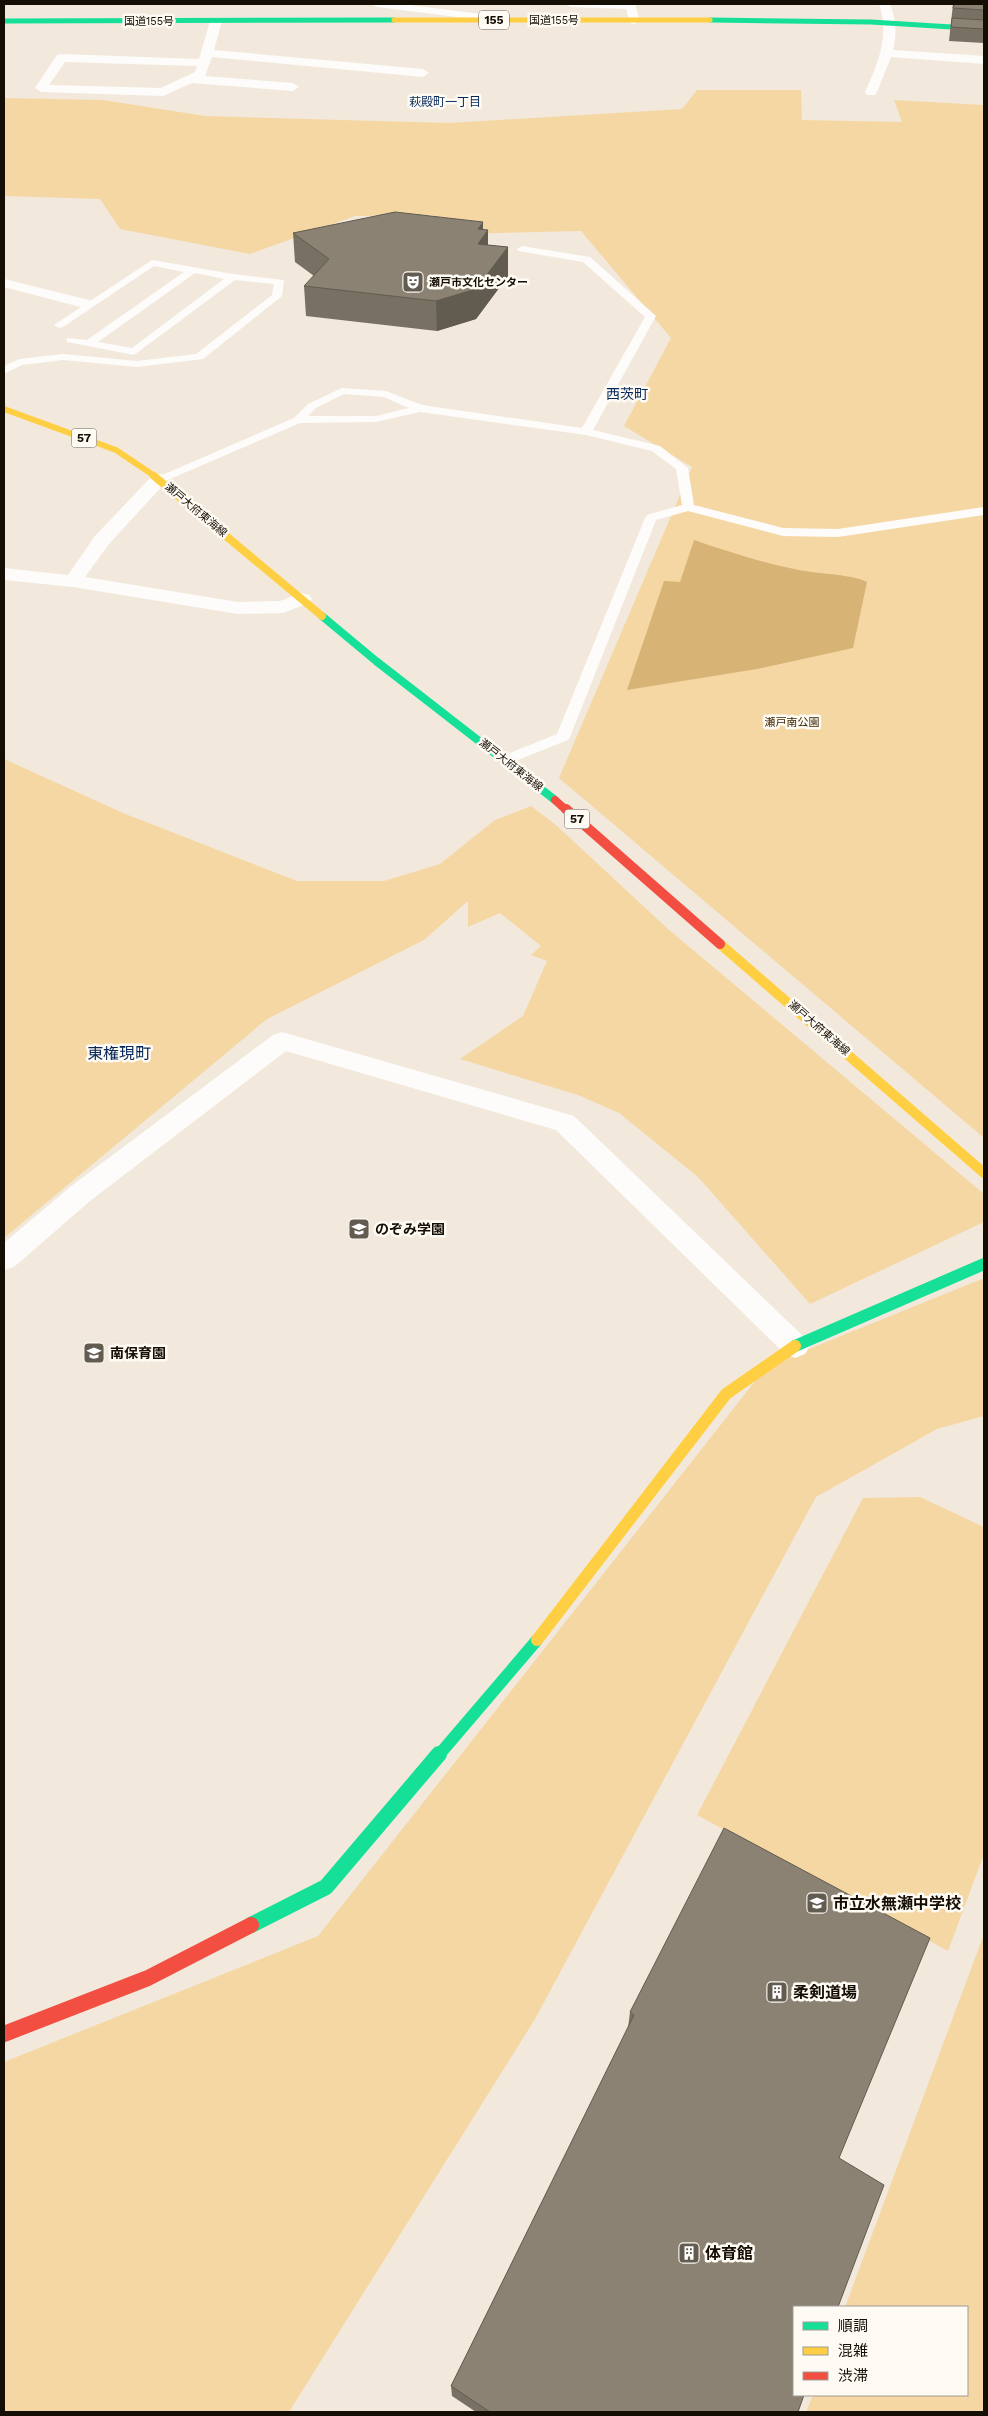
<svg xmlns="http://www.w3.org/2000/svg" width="988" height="2416" viewBox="0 0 988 2416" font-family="'Work Sans','Noto Sans JP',sans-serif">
  <rect width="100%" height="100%" fill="#f2e9dc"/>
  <path fill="#f5d7a4" d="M697 90H801L802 120 902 122 894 100 984 105V1138L559 778 692 467 624 426 671 338 581 231 457 234 433 215 355 216 250 254 120 229 100 199 4 196V98L103 100 205 116 449 123 682 109Z
    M4 759 123 813 297 881H384L440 864 495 820 531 806 556 825 668 929 984 1194V1222L810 1304 698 1177 619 1113 578 1095 460 1059 523 1016 547 961 531 955 541 946 500 913 468 927V901L424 940 267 1019 4 1238Z
    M984 1278V1416L937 1429 816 1497 535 2019 289 2412H4V2062L318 1936 767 1366Z
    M920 1497 984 1527V1854L948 1951 697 1815 863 1498Z
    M984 1934V2412H806L813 2395H967V2307H845Z"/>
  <path fill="#d7b375" d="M694 540C729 552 763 563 799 570 818 574 851 574 867 582L853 648 757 669 627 690 664 581 680 582Z"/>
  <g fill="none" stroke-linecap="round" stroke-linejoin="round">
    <path fill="#fdfcfa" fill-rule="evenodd" d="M522 246 590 257 656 316 593 430 660 446 688 468 694 505 783 528 838 529 984 507V515L838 537 783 536 688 511 656 520 570 737 568 740 510 763H500L498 760 500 757 557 734 645 518 647 515 682 505 676 469 652 451 586 435 420 412 376 422 300 423 163 482H155L153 479 294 418 308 404 342 388 386 391 422 405 582 428 645 317 583 262 518 251 517 249ZM344 394 384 397 409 408 376 416H308L316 408Z
      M152 260 233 274 284 280 282 296 203 359 137 367 63 360 22 365 4 374V366L19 359 63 354 137 361 196 354 272 295 274 284 235 280 134 355 67 342V338L87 340 184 272 154 266 63 327 59 328 54 325ZM195 273 224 279 132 348 98 342Z"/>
    <path fill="#fdfcfa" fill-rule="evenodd" d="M371 4H402L505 17 511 20 505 23 377 7Z
      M565 4H635L640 21 634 24 630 23 626 9 571 7Z
      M879 4H890C896 20 897 33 893 50L984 56V64L891 57 877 92 875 95H867L865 92C878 63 890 36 879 4Z
      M216 18 222 21 214 50 423 69 429 73 423 77 212 57 205 76 293 83 299 87 293 91 192 83 163 96 41 92 35 88 57 55 61 54 199 59 210 21ZM65 62 197 66 195 72 161 88 49 85Z
      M4 279 93 301 96 304 88 309 4 287Z
      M159 474 165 475 168 479 165 483 109 544 85 577 238 602 280 601 302 593 309 595 312 599 309 603 283 613 238 614 73 587 4 580V568L68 575 95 536 153 475Z
      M282 1032 574 1116 805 1338 810 1346 805 1354 795 1358 785 1354 556 1130 286 1051 90 1201 14 1267 4 1270V1243L70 1187 273 1035Z"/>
    <path stroke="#16e098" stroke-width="5" d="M710 20 871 22 984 29
      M4 21 394 20"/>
    <path stroke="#16e098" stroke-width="8" d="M322 616 376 661 555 800"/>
    <path stroke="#16e098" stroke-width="12" d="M795 1346 984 1264
      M438 1756 537 1640"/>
    <path stroke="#16e098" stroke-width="16" d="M251 1925 326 1887 439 1754"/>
    <path stroke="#ffcf43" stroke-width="5" d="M394 20H710"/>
    <path stroke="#ffcf43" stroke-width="6" d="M4 409 116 450 156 477"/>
    <path stroke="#ffcf43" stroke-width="8" d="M154 476 322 616"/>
    <path stroke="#ffcf43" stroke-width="10" d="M720 944 984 1173"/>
    <path stroke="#ffcf43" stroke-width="12" d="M537 1640 726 1394 795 1346"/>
    <path stroke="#f24e42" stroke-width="8" d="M555 800 567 811"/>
    <path stroke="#f24e42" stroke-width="10" d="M566 809 720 944"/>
    <path stroke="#f24e42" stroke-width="16" d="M4 2034 148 1978 251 1925"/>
  </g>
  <path fill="#787063" d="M953 4H984V43L949 41Z
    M488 230V245L508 247V276L476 319 437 331 306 316 304 286 314 276 295 262 293 233Z
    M630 2012 839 2158 798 2412H476L452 2396 451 2386 628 2028Z"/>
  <path fill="#615b50" d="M483 222V237L488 230V259L478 273V229Z
    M508 247V276L476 319 437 331 436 301Z"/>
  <path fill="#8b8273" stroke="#615b50" d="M954 4H984V10L953 8Z
    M952 18 984 20V29L951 27Z
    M395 212 483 222 478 229 488 230 478 244 508 247 476 289 436 301 304 286 329 259 293 233Z
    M724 1828 930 1938 839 2158 884 2185 838 2307H794V2395H804L798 2412H490L451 2386 634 2015 630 2012Z"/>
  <defs>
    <g id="theatre-square" transform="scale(1.125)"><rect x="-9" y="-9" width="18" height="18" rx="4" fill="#625b50" stroke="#fefaf4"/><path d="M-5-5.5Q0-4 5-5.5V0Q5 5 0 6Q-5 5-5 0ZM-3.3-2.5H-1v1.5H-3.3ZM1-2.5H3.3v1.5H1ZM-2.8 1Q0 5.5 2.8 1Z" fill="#fff"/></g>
    <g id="school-square" transform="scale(1.125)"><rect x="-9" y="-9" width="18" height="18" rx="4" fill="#625b50" stroke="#fefaf4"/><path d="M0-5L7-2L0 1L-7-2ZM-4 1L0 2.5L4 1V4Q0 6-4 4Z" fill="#fff"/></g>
    <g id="building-square" transform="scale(1.125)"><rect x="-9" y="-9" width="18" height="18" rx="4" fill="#625b50" stroke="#fefaf4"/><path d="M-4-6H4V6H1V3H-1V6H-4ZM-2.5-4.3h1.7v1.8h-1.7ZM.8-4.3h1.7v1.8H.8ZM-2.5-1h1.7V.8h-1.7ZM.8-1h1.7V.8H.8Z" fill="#fff"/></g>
  </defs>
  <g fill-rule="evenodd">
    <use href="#theatre-square" x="413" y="282"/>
    <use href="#school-square" x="359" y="1229"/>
    <use href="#school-square" x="94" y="1353"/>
    <use href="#school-square" x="817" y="1903"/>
    <use href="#building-square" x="777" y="1992"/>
    <use href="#building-square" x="689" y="2253"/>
  </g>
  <g text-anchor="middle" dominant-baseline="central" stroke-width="5" stroke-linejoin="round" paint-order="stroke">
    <g font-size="11" fill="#150e04" stroke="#fefaf4">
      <text x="554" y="20">国道155号</text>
      <text x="149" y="21">国道155号</text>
      <text transform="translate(196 510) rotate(40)">瀬戸大府東海線</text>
      <text transform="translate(511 765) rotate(38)">瀬戸大府東海線</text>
      <text transform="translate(819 1028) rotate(41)">瀬戸大府東海線</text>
    </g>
    <g font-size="11" font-weight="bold" fill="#150e04" stroke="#fefaf4" text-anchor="start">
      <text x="429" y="282">瀬戸市文化センター</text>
    </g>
    <g font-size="11" fill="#3c2803" stroke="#fefaf4">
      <text x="792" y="722">瀬戸南公園</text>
    </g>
    <g fill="#fefaf4" stroke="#5b554c" stroke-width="1">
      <rect x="479" y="10.5" width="30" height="19" rx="4"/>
      <rect x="71.5" y="428.5" width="25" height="19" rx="4"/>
      <rect x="564.5" y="809.5" width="25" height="19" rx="4"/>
    </g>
    <g font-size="12" font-weight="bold" fill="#150e04">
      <text x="494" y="20">155</text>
      <text x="84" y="438">57</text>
      <text x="577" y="819">57</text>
    </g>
    <g font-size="12" fill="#05275b" stroke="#fefaf4">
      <text x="445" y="102">萩殿町一丁目</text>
    </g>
    <g font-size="14" fill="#05275b" stroke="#fefaf4">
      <text x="627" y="394">西茨町</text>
    </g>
    <g font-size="14" font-weight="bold" fill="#150e04" stroke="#fefaf4" text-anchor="start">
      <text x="375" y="1229">のぞみ学園</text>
      <text x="110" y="1353">南保育園</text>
    </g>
    <g font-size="16" fill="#05275b" stroke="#fefaf4">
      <text x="119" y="1053">東権現町</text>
    </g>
    <g font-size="16" font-weight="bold" fill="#150e04" stroke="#fefaf4" text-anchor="start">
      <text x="833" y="1903">市立水無瀬中学校</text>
      <text x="793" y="1992">柔剣道場</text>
      <text x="705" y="2253">体育館</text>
    </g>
  </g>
  <rect width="988" height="2416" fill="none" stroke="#150e04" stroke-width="10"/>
  <rect x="793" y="2306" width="175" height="90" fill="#fefaf4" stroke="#a19c94"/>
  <rect x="803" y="2322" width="25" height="8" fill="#16e098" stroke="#a19c94"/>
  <text x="838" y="2331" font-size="15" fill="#150e04">順調</text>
  <rect x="803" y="2347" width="25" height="8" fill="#ffcf43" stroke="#a19c94"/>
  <text x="838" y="2356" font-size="15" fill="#150e04">混雑</text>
  <rect x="803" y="2372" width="25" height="8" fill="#f24e42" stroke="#a19c94"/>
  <text x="838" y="2381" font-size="15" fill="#150e04">渋滞</text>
</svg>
